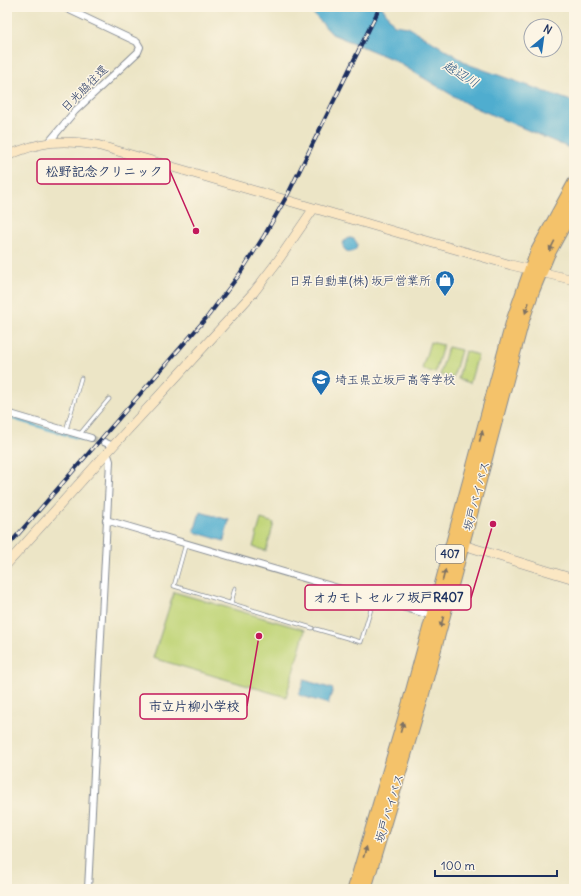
<svg xmlns="http://www.w3.org/2000/svg" width="581" height="896" viewBox="0 0 581 896" font-family="Delius,'Klee One',sans-serif">
  <rect width="100%" height="100%" fill="#fcf5e5"/>
  <filter id="ink" filterUnits="userSpaceOnUse"><feTurbulence type="fractalNoise" baseFrequency=".025" numOctaves="2"/><feDisplacementMap in="SourceGraphic" scale="8" xChannelSelector="R" yChannelSelector="G"/><feConvolveMatrix kernelMatrix="1 2 1 2 8 2 1 2 1" color-interpolation-filters="sRGB"/></filter>
  <filter id="wash" filterUnits="userSpaceOnUse"><feTurbulence type="fractalNoise" baseFrequency=".012" numOctaves="4" result="noise"/><feDisplacementMap in="SourceGraphic" scale="16" xChannelSelector="R" yChannelSelector="G"/><feGaussianBlur stdDeviation="0.9" result="paint"/><feColorMatrix in="noise" values="0 0 0 0 0 0 0 0 0 0 0 0 0 0 0 0 0 1.4 0 .05"/><feComposite in="paint" operator="in"/></filter>
  <g filter="url(#wash)">
    <rect width="100%" height="100%" fill="#ece5c6"/>
    <path fill="#c1d579" stroke="#6e826c" d="M430 342 443 345 435 373 422 369Z
      M448 347 461 350 453 378 440 375Z
      M465 351 478 355 470 383 458 379Z
      M261 519 274 523 266 551 253 547Z
      M174 592 305 630 286 697 153 658Z"/>
    <path fill="#50adcf" stroke="#366e96" d="M307 7H382L394 25 408 27 470 65 574 102V150L467 104 392 59 332 34Z
      M343 245a7 7 0 1 1 14 0a7 7 0 1 1-14 0Z
      M200 512 229 520 224 541 194 532Z
      M304 680 333 689 328 704 299 695Z"/>
    <g fill="none" stroke-linecap="round" stroke-linejoin="round">
      <path stroke="#50adcf" stroke-width="2.5" d="M7 417 88 441"/>
    </g>
  </g>
  <g filter="url(#ink)">
    <g fill="none" stroke-linecap="round" stroke-linejoin="round">
      <path stroke="#c2c1b1" stroke-width="6" stroke-dasharray="6 3" stroke-linecap="butt" d="M91 438 104 442"/>
      <g stroke="#848a92" stroke-width="4.5">
        <path id="lane" d="M66 430 81 378
          M80 434 109 399
          M186 543 174 586 312 628
          M231 603 235 588
          M316 629 361 642 371 609"/>
      </g>
      <g stroke="#848a92" stroke-width="8">
        <path id="street" d="M49 142 75 111 138 52 140 47 137 42 63 7
          M7 413 91 438
          M104 442 113 446
          M106 520 433 616
          M88 889 110 461 107 452"/>
      </g>
      <g stroke="#848a92" stroke-width="10">
        <path id="secondary" d="M7 156C40 141 61 139 97 145L413 237 511 265 574 280
          M463 545 574 579
          M7 564 113 446 254 292 277 262 314 208"/>
      </g>
      <g stroke="#848a92" stroke-width="14">
        <path id="highway" d="M354 889 409 702 513 319 537 251 574 183
          M365 889 420 705 523 320 533 291 548 255 574 207"/>
      </g>
      <use href="#lane" stroke="#fff" stroke-width="3"/>
      <use href="#street" stroke="#fff" stroke-width="6"/>
      <use href="#secondary" stroke="#fbe7c3" stroke-width="9"/>
      <use href="#highway" stroke="#f4c26a" stroke-width="12"/>
      <g stroke="#1b2f5e" stroke-width="4">
        <path id="rail" d="M7 547 208 316 239 275 264 236 288 194 380 7"/>
      </g>
      <use href="#rail" stroke="#fcf5e5" stroke-width="2.5" stroke-dasharray="8" stroke-linecap="butt"/>
    </g>
    <defs><path id="oneway-solid" d="M-6-.8H1V-3.2L6.5 0L1 3.2V.8H-6Z"/></defs>
    <g fill="#7d7163">
      <use href="#oneway-solid" transform="translate(552 246) rotate(117)"/>
      <use href="#oneway-solid" transform="translate(527 308) rotate(109)"/>
      <use href="#oneway-solid" transform="translate(481 436) rotate(-75)"/>
      <use href="#oneway-solid" transform="translate(444 575) rotate(-75)"/>
      <use href="#oneway-solid" transform="translate(442 622) rotate(105)"/>
      <use href="#oneway-solid" transform="translate(402 727) rotate(-74)"/>
      <use href="#oneway-solid" transform="translate(365 852) rotate(-73)"/>
    </g>
  </g>
  <defs>
    <g id="shop-pin" transform="scale(1)"><path d="M0 17L-7.5 6A9.5 9.5 0 1 1 7.5 6Z" fill="#1f6fb2" stroke="#fcf5e5"/><path d="M-5-2.5h2.3a2.7 3.5 0 0 1 5.4 0H5L5.5 6h-11ZM-1.5-2.5h3a1.5 2.3 0 0 0-3 0Z" fill="#fff"/></g>
    <g id="school-pin" transform="scale(1)"><path d="M0 17L-7.5 6A9.5 9.5 0 1 1 7.5 6Z" fill="#1f6fb2" stroke="#fcf5e5"/><path d="M0-5L7-2L0 1L-7-2ZM-4 1L0 2.5L4 1V4Q0 6-4 4Z" fill="#fff"/></g>
  </defs>
  <g fill-rule="evenodd">
    <use href="#shop-pin" x="445" y="280"/>
    <use href="#school-pin" x="321" y="379"/>
  </g>
  <g text-anchor="middle" dominant-baseline="central" stroke-width="3" stroke-linejoin="round" paint-order="stroke">
    <rect fill="#fcf5e5" stroke="#5e6a86" stroke-width="1" x="436" y="545" width="28" height="18" rx="3"/>
    <g font-size="11" font-weight="bold" fill="#1b2f5e">
      <text x="450" y="554">407</text>
    </g>
    <g font-size="12" fill="#1b2f5e" stroke="#fcf5e5">
      <text transform="translate(84 88) rotate(-45)">日光脇往還</text>
      <text transform="translate(476 496) rotate(-75)">坂戸バイパス</text>
      <text transform="translate(389 808) rotate(-73)">坂戸バイパス</text>
    </g>
    <g font-size="12" fill="#1b2f5e" stroke="#fcf5e5" text-anchor="end">
      <text x="431" y="280">日昇自動車(株) 坂戸営業所</text>
      <text x="335" y="379" text-anchor="start">埼玉県立坂戸高等学校</text>
    </g>
    <g font-size="13" font-style="italic" fill="#2e5b86" stroke="#fcf5e5">
      <text transform="translate(461 74) rotate(31)">越辺川</text>
    </g>
  </g>
  <path fill="none" stroke="#c2185b" stroke-width="1.5" d="M196 231L170 171M493 524L471 598M259 636L247 706"/>
  <g fill="#c2185b" stroke="#fcf5e5" stroke-width="1.5">
    <circle cx="196" cy="231" r="4"/>
    <circle cx="493" cy="524" r="4"/>
    <circle cx="259" cy="636" r="4"/>
  </g>
  <g fill="#fcf5e5" stroke="#c2185b" stroke-width="1.5">
    <rect x="37" y="159" width="133" height="25" rx="4"/>
    <rect x="305" y="585" width="166" height="25" rx="4"/>
    <rect x="140" y="694" width="107" height="25" rx="4"/>
  </g>
  <g font-size="13" text-anchor="middle" font-weight="bold" fill="#1b2f5e">
    <text x="104" y="176">松野記念クリニック</text>
    <text x="388" y="602">オカモト セルフ坂戸R407</text>
    <text x="194" y="711">市立片柳小学校</text>
  </g>
  <rect width="581" height="896" fill="none" stroke="#fcf5e5" stroke-width="24"/>
  <g transform="translate(543 38) rotate(29)"><circle r="19" fill="#fcf5e5" stroke="#a2a6af"/>
  <path d="M0-3L7 15L0 10L-7 15Z" fill="#1f6fb2"/>
  <text y="-6" font-size="11" font-weight="bold" text-anchor="middle" fill="#1b2f5e">N</text>
  </g>
  <path d="M435 870v6h122v-6" fill="none" stroke="#1b2f5e" stroke-width="2"/>
  <text x="441" y="870" font-size="12" fill="#1b2f5e" stroke="#fcf5e5" stroke-width="3" paint-order="stroke">100 m</text>
</svg>
